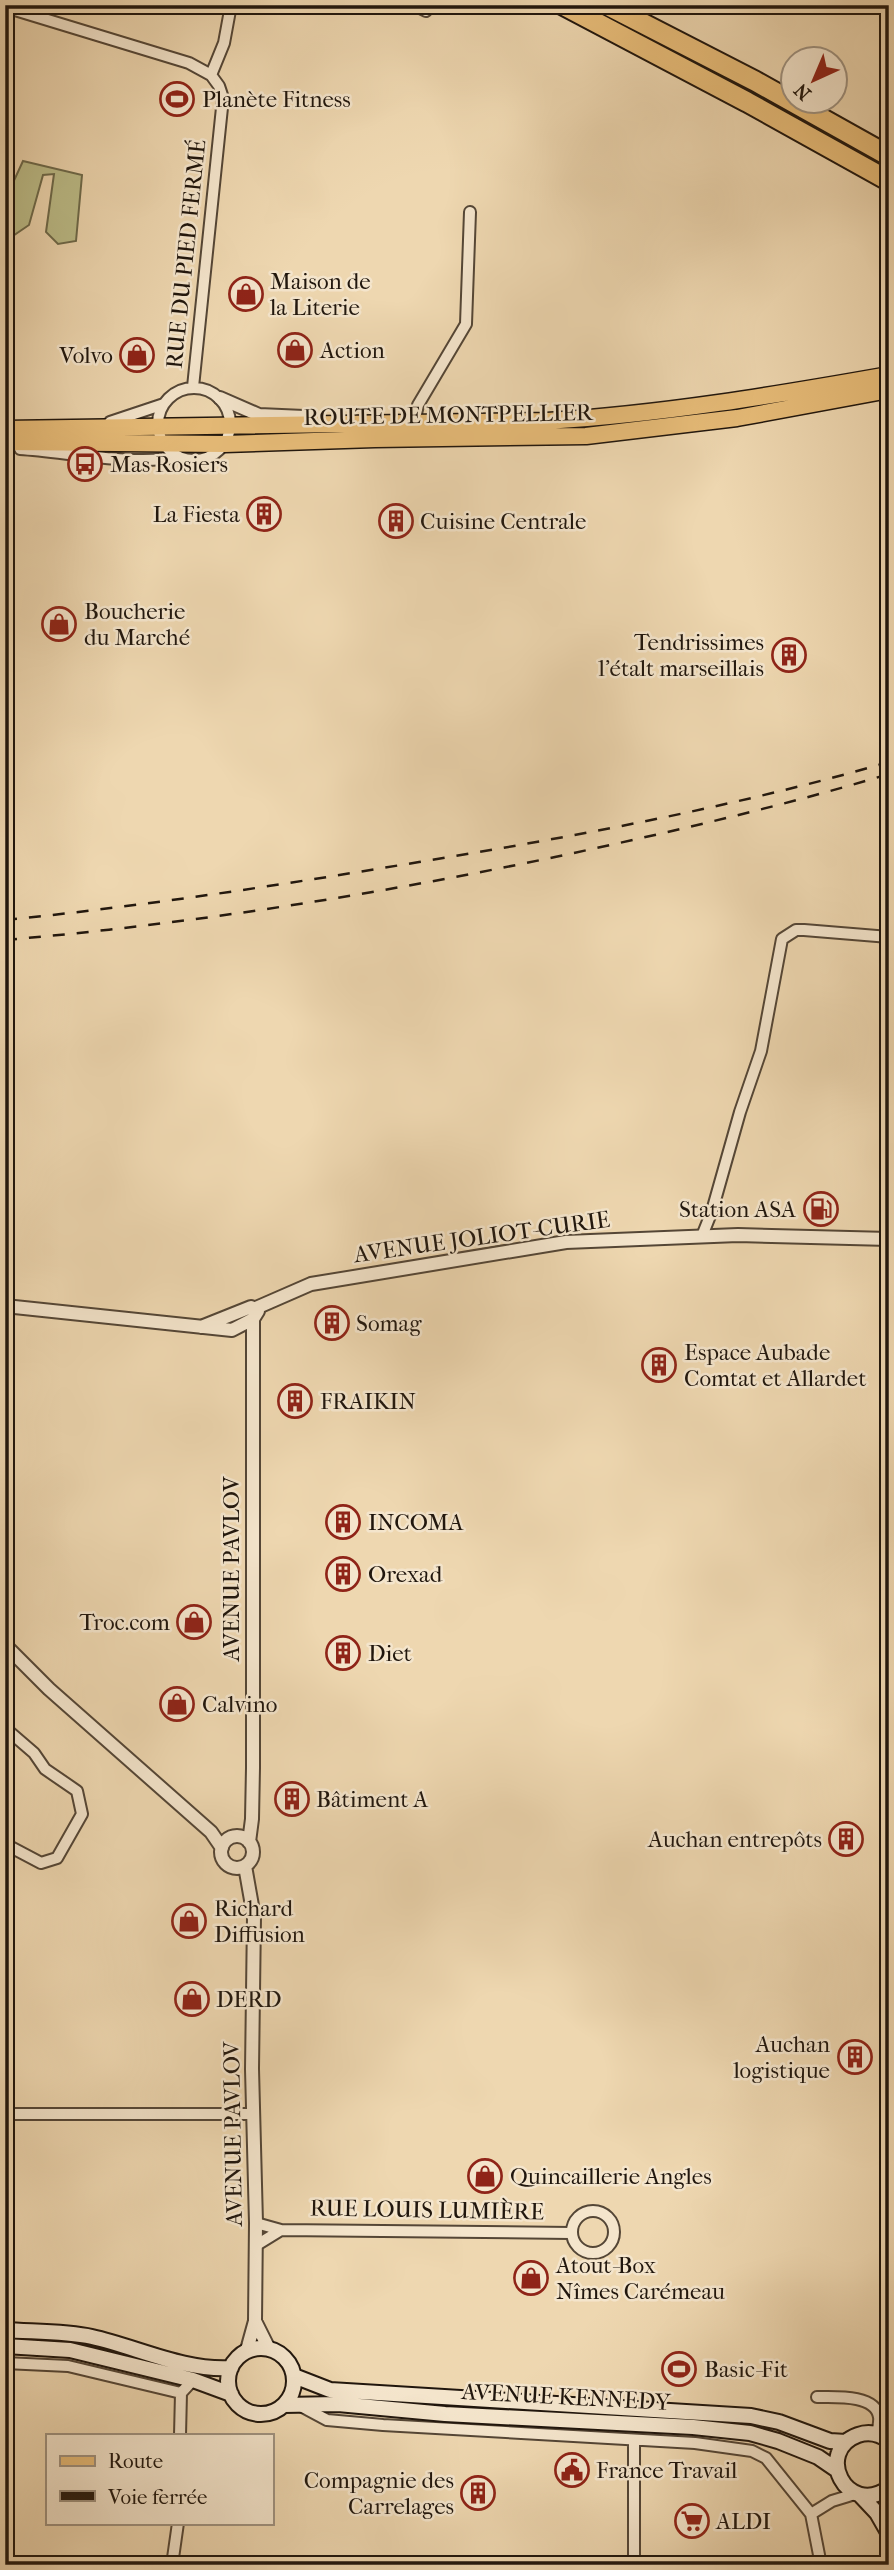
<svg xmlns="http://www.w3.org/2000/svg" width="894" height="2570" viewBox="0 0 894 2570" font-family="'IM FELL French Canon',serif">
  <rect width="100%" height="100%" fill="#eed7b0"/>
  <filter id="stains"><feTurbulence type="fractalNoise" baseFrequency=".00286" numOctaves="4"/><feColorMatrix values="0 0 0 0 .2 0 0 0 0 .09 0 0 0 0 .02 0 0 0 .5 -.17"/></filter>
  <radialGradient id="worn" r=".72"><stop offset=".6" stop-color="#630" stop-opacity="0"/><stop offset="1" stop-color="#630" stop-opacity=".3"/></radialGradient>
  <path fill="#bcbd89" stroke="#6e6a4b" stroke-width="2" d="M23 161 82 175 76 241 58 244 46 232 54 174 43 175 29 225 10 238 5 247V200Z"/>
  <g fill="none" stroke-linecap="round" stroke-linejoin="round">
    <g stroke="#544636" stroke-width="14">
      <path id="minor" d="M414 5 426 11
        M5 7 189 63 211 75
        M193 387 223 98 219 86 211 75 224 43 231 5
        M158 424a36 36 0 1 1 72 0a36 36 0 1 1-72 0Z
        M110 422 164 404
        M414 423 418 405 466 324 470 212
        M20 449C67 452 134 466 178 457
        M702 1236 712 1211 740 1112 761 1051 782 939 796 930H804L889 937
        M5 1728 34 1753 45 1769 77 1791 82 1814 57 1858 41 1863 5 1844
        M5 2114H254
        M572 2232a21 21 0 1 1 42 0a21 21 0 1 1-42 0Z
        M256 2223 281 2230 571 2233
        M255 2246 281 2230
        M5 2363 68 2366 181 2393
        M817 2397C834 2397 876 2394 879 2417 880 2423 877 2429 878 2435
        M299 2405 327 2420 383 2425 695 2443 752 2451 766 2458 811 2514
        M180 2435 181 2393 193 2380
        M634 2441V2565
        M172 2565 178 2523
        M821 2565 811 2514 832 2501 855 2494"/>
    </g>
    <g stroke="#544636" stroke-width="16">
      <path id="tertiary" d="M220 398 259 415 304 417
        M5 1306 232 1330 253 1319
        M256 1308 311 1284 566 1242 738 1235 889 1239
        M201 1327 251 1307 258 1311 253 1319V1768L252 1819 249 1842
        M5 1645 49 1689 211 1832 222 1848
        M221 1852a16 16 0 1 1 32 0a16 16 0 1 1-32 0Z
        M245 1866 254 1917 252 2069 256 2223 255 2321 247 2350
        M255 2321 269 2349"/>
    </g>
    <g stroke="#20160d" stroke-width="18">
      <path id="secondary" d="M5 2330C33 2332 65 2331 92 2337 137 2347 184 2371 231 2368
        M5 2346 70 2350 193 2380 231 2394
        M228 2381a33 33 0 1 1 66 0a33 33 0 1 1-66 0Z
        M294 2376 330 2390 751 2416 779 2422 830 2441 846 2442
        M284 2405 338 2404 445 2414 693 2427 750 2433 778 2441 818 2457 837 2470
        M889 2441C880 2434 869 2431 858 2435 814 2451 846 2518 889 2488
        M861 2496 877 2513 889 2534
        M889 2496V2510"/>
    </g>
    <g stroke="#20160d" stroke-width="19">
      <path id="primary" d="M5 429 547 421C662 414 776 395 889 375
        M5 442 225 444 375 439 586 436 737 418 889 390"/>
    </g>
    <g stroke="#20160d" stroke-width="23">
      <path id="motorway" d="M563 5 747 102 889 181
        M607 5 755 81 889 156"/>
    </g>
    <use href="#minor" stroke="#f4e5cc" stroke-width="10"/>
    <use href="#tertiary" stroke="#f4e5cc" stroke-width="12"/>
    <use href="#secondary" stroke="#f4e5cc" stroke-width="14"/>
    <use href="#primary" stroke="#e7bc78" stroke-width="16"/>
    <use href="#motorway" stroke="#e7bc78" stroke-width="19"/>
    <path stroke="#20160d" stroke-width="2.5" stroke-dasharray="12 12" stroke-linecap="butt" d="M5 920C144 906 281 885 419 862 578 836 734 807 889 762
      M5 940C190 924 374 895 555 857 667 833 779 807 889 774"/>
  </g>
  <defs>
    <g id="stadium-ring" transform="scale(1.75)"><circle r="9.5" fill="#f4e5cc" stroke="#8f2418" stroke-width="1.5"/><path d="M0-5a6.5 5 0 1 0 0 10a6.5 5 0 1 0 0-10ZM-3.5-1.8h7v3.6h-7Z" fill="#8f2418"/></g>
    <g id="shop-ring" transform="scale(1.75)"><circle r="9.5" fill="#f4e5cc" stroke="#8f2418" stroke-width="1.5"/><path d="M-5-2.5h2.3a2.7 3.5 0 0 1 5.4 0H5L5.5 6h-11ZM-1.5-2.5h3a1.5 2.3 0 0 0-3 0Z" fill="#8f2418"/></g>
    <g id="bus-ring" transform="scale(1.75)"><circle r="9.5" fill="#f4e5cc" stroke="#8f2418" stroke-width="1.5"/><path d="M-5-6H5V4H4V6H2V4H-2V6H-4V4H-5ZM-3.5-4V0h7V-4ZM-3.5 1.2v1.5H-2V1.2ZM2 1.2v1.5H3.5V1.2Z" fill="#8f2418"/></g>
    <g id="building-ring" transform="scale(1.75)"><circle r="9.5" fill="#f4e5cc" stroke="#8f2418" stroke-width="1.5"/><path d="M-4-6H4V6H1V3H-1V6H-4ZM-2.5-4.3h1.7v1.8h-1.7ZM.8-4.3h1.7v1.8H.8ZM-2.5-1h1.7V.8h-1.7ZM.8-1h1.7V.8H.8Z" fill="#8f2418"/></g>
    <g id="fuel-ring" transform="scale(1.75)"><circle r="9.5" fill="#f4e5cc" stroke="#8f2418" stroke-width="1.5"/><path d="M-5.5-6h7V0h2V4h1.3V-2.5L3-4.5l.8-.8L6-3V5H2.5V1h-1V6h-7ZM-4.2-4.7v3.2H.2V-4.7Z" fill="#8f2418"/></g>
    <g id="civic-ring" transform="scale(1.75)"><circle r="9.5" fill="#f4e5cc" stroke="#8f2418" stroke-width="1.5"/><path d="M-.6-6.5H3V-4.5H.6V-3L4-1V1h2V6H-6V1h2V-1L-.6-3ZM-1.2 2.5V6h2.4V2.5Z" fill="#8f2418"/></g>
    <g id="supermarket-ring" transform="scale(1.75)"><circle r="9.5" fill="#f4e5cc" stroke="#8f2418" stroke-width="1.5"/><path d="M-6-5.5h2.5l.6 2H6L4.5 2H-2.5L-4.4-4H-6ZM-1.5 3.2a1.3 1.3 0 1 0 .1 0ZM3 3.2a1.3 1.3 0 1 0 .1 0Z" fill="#8f2418"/></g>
  </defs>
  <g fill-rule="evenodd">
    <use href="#stadium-ring" x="177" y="99"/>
    <use href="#shop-ring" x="246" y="294"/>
    <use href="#shop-ring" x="295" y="350"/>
    <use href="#shop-ring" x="137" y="355"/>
    <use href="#bus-ring" x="85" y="464"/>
    <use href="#building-ring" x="264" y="514"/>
    <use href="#building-ring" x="396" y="521"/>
    <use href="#shop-ring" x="59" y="624"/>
    <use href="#building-ring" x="789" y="655"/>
    <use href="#fuel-ring" x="821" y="1209"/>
    <use href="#building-ring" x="332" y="1323"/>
    <use href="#building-ring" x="659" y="1365"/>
    <use href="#building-ring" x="295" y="1401"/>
    <use href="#building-ring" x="343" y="1522"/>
    <use href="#building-ring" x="343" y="1574"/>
    <use href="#shop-ring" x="194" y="1622"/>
    <use href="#building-ring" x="343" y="1653"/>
    <use href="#shop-ring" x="177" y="1704"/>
    <use href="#building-ring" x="292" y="1799"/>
    <use href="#building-ring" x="846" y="1839"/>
    <use href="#shop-ring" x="189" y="1921"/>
    <use href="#shop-ring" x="192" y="1999"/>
    <use href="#building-ring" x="855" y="2057"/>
    <use href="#shop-ring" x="485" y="2176"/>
    <use href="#shop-ring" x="531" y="2278"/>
    <use href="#stadium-ring" x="679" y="2369"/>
    <use href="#civic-ring" x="572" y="2470"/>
    <use href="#building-ring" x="478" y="2493"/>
    <use href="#supermarket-ring" x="692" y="2521"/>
  </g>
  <g text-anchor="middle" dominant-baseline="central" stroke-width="5" stroke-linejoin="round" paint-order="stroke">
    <g font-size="23" fill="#20160d" stroke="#f4e5cc" text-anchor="start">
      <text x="202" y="99">Planète Fitness</text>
      <text x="270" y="281">Maison de<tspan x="270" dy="26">la Literie</tspan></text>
      <text x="320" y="350">Action</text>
      <text x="113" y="355" text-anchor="end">Volvo</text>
      <text x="110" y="464">Mas Rosiers</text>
      <text x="240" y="514" text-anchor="end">La Fiesta</text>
      <text x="420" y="521">Cuisine Centrale</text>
      <text x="84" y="611">Boucherie<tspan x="84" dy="26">du Marché</tspan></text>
      <text x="764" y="642" text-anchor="end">Tendrissimes<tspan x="764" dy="26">l'étalt marseillais</tspan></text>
      <text x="796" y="1209" text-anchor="end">Station ASA</text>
      <text x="356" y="1323">Somag</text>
      <text x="684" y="1352">Espace Aubade<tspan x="684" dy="26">Comtat et Allardet</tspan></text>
      <text x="320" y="1401">FRAIKIN</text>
      <text x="368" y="1522">INCOMA</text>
      <text x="368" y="1574">Orexad</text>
      <text x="170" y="1622" text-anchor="end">Troc.com</text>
      <text x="368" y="1653">Diet</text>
      <text x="202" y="1704">Calvino</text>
      <text x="316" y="1799">Bâtiment A</text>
      <text x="822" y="1839" text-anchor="end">Auchan entrepôts</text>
      <text x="214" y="1908">Richard<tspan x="214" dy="26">Diffusion</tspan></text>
      <text x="216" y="1999">DERD</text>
      <text x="830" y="2044" text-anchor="end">Auchan<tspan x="830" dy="26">logistique</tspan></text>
      <text x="510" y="2176">Quincaillerie Angles</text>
      <text x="556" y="2265">Atout-Box<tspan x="556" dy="26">Nîmes Carémeau</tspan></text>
      <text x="704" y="2369">Basic-Fit</text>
      <text x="596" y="2470">France Travail</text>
      <text x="454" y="2480" text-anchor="end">Compagnie des<tspan x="454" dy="26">Carrelages</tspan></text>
      <text x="716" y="2521">ALDI</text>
    </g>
    <g font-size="23" fill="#20160d" stroke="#f4e5cc">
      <text transform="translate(186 254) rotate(-84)">RUE DU PIED FERMÉ</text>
      <text transform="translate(448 415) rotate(-1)">ROUTE DE MONTPELLIER</text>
      <text transform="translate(482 1237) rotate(-8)">AVENUE JOLIOT-CURIE</text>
      <text transform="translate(231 1569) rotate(-90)">AVENUE PAVLOV</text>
      <text transform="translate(233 2134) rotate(-91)">AVENUE PAVLOV</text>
      <text transform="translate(427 2210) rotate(1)">RUE LOUIS LUMIÈRE</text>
      <text transform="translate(566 2397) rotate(3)">AVENUE KENNEDY</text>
    </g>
  </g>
  <rect width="894" height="2570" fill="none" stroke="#eed7b0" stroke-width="28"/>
  <rect x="7" y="7" width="880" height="2556" fill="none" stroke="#20160d" stroke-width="3.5"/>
  <rect x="14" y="14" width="866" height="2542" fill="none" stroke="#20160d" stroke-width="2"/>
  <rect x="46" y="2434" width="228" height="91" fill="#f4e5cc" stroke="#9f9280" stroke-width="2"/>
  <rect x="60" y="2456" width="35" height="10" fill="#e7bc78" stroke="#9f9280" stroke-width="2"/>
  <text x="108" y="2468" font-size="21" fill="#20160d">Route</text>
  <rect x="60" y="2491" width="35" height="10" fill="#20160d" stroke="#9f9280" stroke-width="2"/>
  <text x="108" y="2504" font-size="21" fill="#20160d">Voie ferrée</text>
  <g transform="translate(814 80) rotate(224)"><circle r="33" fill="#f4e5cc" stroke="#9f9280" stroke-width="2"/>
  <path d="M0-5L12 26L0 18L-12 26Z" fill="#8f2418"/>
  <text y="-10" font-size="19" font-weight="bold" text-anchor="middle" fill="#20160d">N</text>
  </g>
  <rect width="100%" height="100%" filter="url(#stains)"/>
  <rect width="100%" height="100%" fill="url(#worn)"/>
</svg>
